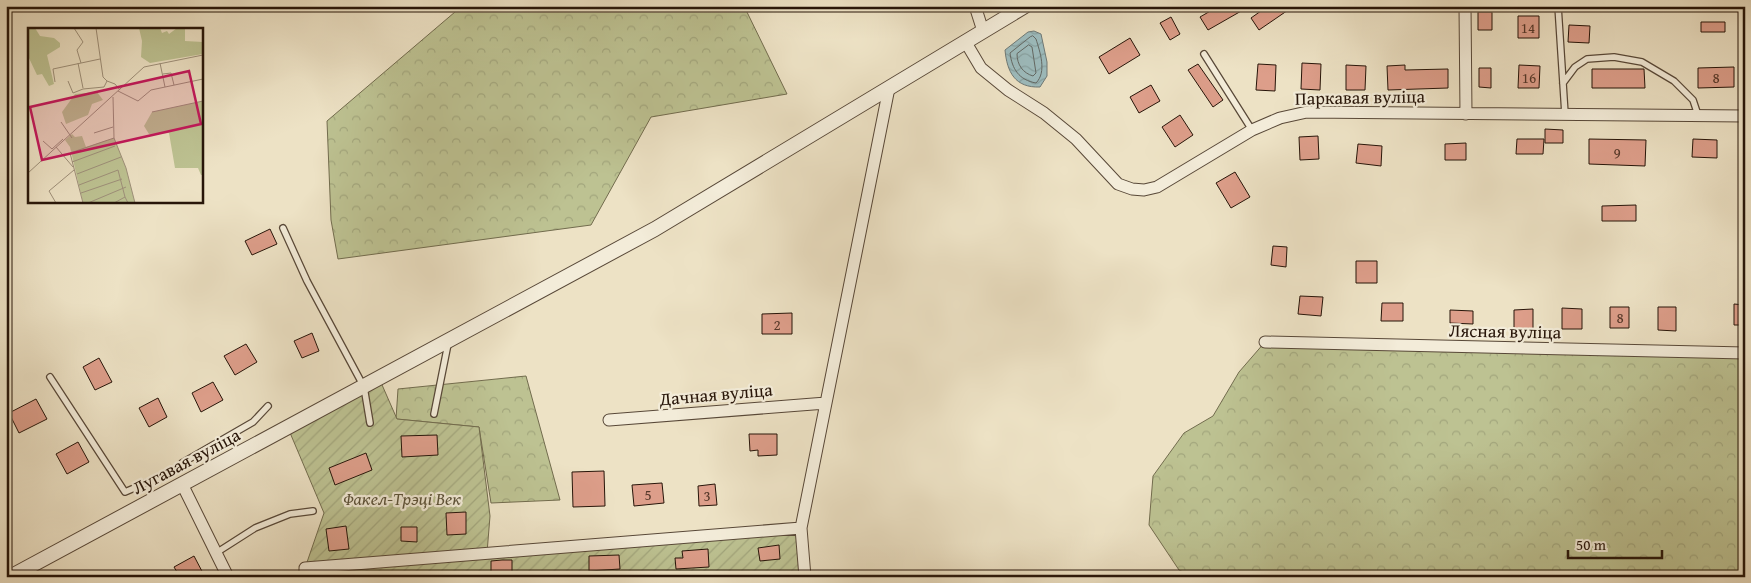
<svg xmlns="http://www.w3.org/2000/svg" width="1751" height="583" viewBox="0 0 1751 583" font-family="'Gentium Book Plus',serif">
  <defs>
    <pattern id="forest-crowns" width="20" height="18" patternUnits="userSpaceOnUse" patternTransform="scale(1.25)"><rect width="20" height="18" fill="#bdc292"/><path d="M2 6a3 3 0 1 1 6 0M12 15a3 3 0 1 1 6 0" fill="none" stroke="#a2a67d"/></pattern>
    <pattern id="garden-furrows" width="10" height="10" patternUnits="userSpaceOnUse" patternTransform="scale(1.25)"><rect width="10" height="10" fill="#bdc292"/><path d="M-1 1l2-2M0 10L10 0M9 11l2-2" fill="none" stroke="#a2a67d"/></pattern>
    <pattern id="water-waves" width="16" height="10" patternUnits="userSpaceOnUse" patternTransform="scale(1.25)"><rect width="16" height="10" fill="#9dbcbe"/><path d="M0 5q4-4 8 0t8 0" fill="none" stroke="#87a1a2"/></pattern>
  </defs>
  <rect width="100%" height="100%" fill="#ede2c5"/>
  <filter id="stains"><feTurbulence type="fractalNoise" baseFrequency=".004" numOctaves="4"/><feColorMatrix values="0 0 0 0 .2 0 0 0 0 .09 0 0 0 0 .02 0 0 0 .5 -.17"/></filter>
  <radialGradient id="worn" r=".72"><stop offset=".6" stop-color="#630" stop-opacity="0"/><stop offset="1" stop-color="#630" stop-opacity=".3"/></radialGradient>
  <path fill="url(#forest-crowns)" stroke="#726c4e" d="M462 6H744L787 94 651 117 591 225 338 259 331 220 327 121Z
    M1265 342 1745 353V577H1194L1179 570 1149 525 1153 476 1184 433 1213 416 1239 372Z
    M526 376 560 500 491 503 479 427 396 419 398 389Z"/>
  <path fill="url(#garden-furrows)" stroke="#726c4e" d="M379 378 397 419 479 427 490 516 487 553 801 528 805 577H305V568L324 513 288 428Z"/>
  <path fill="url(#water-waves)" stroke="#6e7976" d="M1034 31 1041 34 1047 62V76L1040 87C1015 88 1007 72 1005 50L1028 32Z"/>
  <g fill="none" stroke-linecap="round" stroke-linejoin="round">
    <path stroke="#626864" stroke-width="1" d="M1033 36 1036 39C1040 52 1047 72 1036 83 1019 80 1012 69 1010 53L1030 37Z
      M1029 45 1032 47 1036 73 1033 76C1023 73 1017 65 1017 54Z"/>
  </g>
  <path fill="#dd9e8a" stroke="#271509" d="M1219 6H1250L1208 30 1200 17Z
    M1268 6H1294L1259 30 1251 18Z
    M1478 12H1492V30H1478Z
    M1518 16H1539V38H1518Z
    M1171 17 1180 34 1170 40 1160 23Z
    M1701 22H1725V32H1701Z
    M1569 25 1590 26 1589 43 1568 42Z
    M1130 38 1140 55 1109 74 1099 57Z
    M1302 63 1321 64 1320 90 1301 89Z
    M1198 64 1223 100 1213 107 1188 70Z
    M1258 64 1276 65 1275 91 1256 90Z
    M1346 65 1366 66 1365 90H1346Z
    M1405 65V70L1448 69V88L1388 90 1387 66Z
    M1519 65 1540 66 1539 88H1518Z
    M1734 67V87L1698 88V68Z
    M1479 68H1491V88L1479 87Z
    M1592 69H1644L1645 88H1592Z
    M1151 85 1160 101 1139 113 1130 97Z
    M1180 115 1193 135 1175 147 1162 127Z
    M1545 129 1563 130V143H1545Z
    M1318 136 1319 159 1300 160 1299 137Z
    M1517 139H1544L1543 154H1516Z
    M1589 139 1646 140 1645 166 1589 164Z
    M1693 139 1717 140V158L1692 157Z
    M1466 143V160H1445V144Z
    M1358 144 1382 146 1381 166 1356 163Z
    M1235 172 1250 197 1231 208 1216 183Z
    M1636 205V221H1602V206Z
    M270 229 277 244 252 255 245 241Z
    M1273 246 1287 247 1286 267 1271 265Z
    M1356 261H1377V283H1356Z
    M1300 296 1323 297 1321 316 1298 314Z
    M1382 303H1403V321H1381Z
    M1734 304 1745 305V325H1734Z
    M1610 307H1629V328H1610Z
    M1658 307H1676V331L1658 330Z
    M1562 308 1582 309V329H1562Z
    M1533 309V329H1514V310Z
    M1450 310 1473 311V324L1450 323Z
    M792 313V334H762V314Z
    M312 333 319 351 302 358 294 341Z
    M246 344 257 362 235 375 224 356Z
    M99 358 112 382 95 390 83 367Z
    M213 382 223 400 201 412 192 393Z
    M158 398 167 417 149 427 139 408Z
    M36 399 47 419 19 433 9 413Z
    M749 434H777V455L758 456V450L750 451Z
    M437 435 438 455 402 457 401 436Z
    M78 442 89 462 67 474 56 454Z
    M366 453 372 470 335 485 329 468Z
    M604 471 605 506 573 507 572 472Z
    M662 483 664 503 634 506 632 485Z
    M715 484 717 505 699 506 698 486Z
    M466 512V534L447 535 446 513Z
    M346 526 349 549 329 551 326 529Z
    M401 527H417V542L401 541Z
    M779 545 780 559 760 561 758 548Z
    M708 549 709 567 676 569 675 558H683L682 551Z
    M619 555 620 569 589 571V556Z
    M194 556 205 577H180L174 567Z
    M502 560H512V577H491V561Z"/>
  <g fill="none" stroke-linecap="round" stroke-linejoin="round">
    <g stroke="#584838" stroke-width="8">
      <path id="service" d="M1558 6 1565 114
        M1204 54 1252 130
        M1563 83 1575 67 1587 59 1614 57 1642 62 1674 81 1693 100 1698 115
        M283 228 307 281 364 387 370 423
        M50 377 125 492 174 471 182 463 253 422 268 406
        M434 414 448 344
        M216 553 255 528 290 514 313 511"/>
    </g>
    <g stroke="#584838" stroke-width="13">
      <path id="minor" d="M975 6 983 31
        M1465 6 1466 114
        M965 41 981 68 1008 90 1044 113 1076 139 1118 184 1132 189 1144 190 1157 187 1252 130 1280 118 1307 112 1745 116
        M1265 342 1745 353
        M609 420 826 403
        M182 484 228 577
        M305 577V568L801 528
        M805 577 801 528 889 88"/>
    </g>
    <g stroke="#584838" stroke-width="16">
      <path id="tertiary" d="M10 577 655 229 1025 6"/>
    </g>
    <use href="#service" stroke="#f3ecd9" stroke-width="5.5"/>
    <use href="#minor" stroke="#f3ecd9" stroke-width="11"/>
    <use href="#tertiary" stroke="#f3ecd9" stroke-width="14"/>
  </g>
  <g text-anchor="middle" dominant-baseline="central" stroke-width="4.5" stroke-linejoin="round" paint-order="stroke">
    <g font-size="15" fill="#543729">
      <text x="1528" y="27">14</text>
      <text x="1529" y="77">16</text>
      <text x="1716" y="77">8</text>
      <text x="1617" y="152">9</text>
      <text x="1620" y="317">8</text>
      <text x="777" y="324">2</text>
      <text x="648" y="494">5</text>
      <text x="707" y="495">3</text>
    </g>
    <g font-size="18" fill="#271509" stroke="#f3ecd9">
      <text transform="translate(1360 97) rotate(-1)">Паркавая вуліца</text>
      <text transform="translate(1505 331) rotate(1)">Лясная вуліца</text>
      <text transform="translate(716 394) rotate(-5)">Дачная вуліца</text>
      <text transform="translate(186 461) rotate(-28)">Лугавая вуліца</text>
    </g>
    <g font-size="18" font-style="italic" fill="#5c5239" stroke="#f3ecd9">
      <text x="402" y="498">Факел-Трэці Век</text>
    </g>
  </g>
  <g transform="translate(28 28)">
    <rect width="175" height="175" fill="#ede2c5"/>
    <path d="M0 0H7L12 8 26 10 32 15V19L19 27 26 56 21 58 14 46 9 47 0 28ZM111 0H132L134 5 139 3 141 6 149 0H157V13L175 14V26L122 35 113 29 114 13ZM69 64 75 72 64 76 60 87 38 96 34 84 47 66ZM175 73V147H173L170 140H147L141 105 121 106 116 98 124 84Z" fill="#bdc292"/>
    <path d="M44 106 47 109 54 108 58 119 86 110 98 140 107 175H55L42 119 37 112Z" fill="#bdc292"/>
    <path fill="none" stroke="#9e907a" stroke-width="1" d="M46 0 55 14 49 22 53 35M68 0 75 49 79 53M50 35 55 60M132 35 137 59M135 46 143 45 146 57M40 53 45 65 55 61 76 59 79 53M79 53 87 56 92 62M27 54 25 41 72 31M90 63 110 73 123 62 175 51M85 69 86 110 98 140 107 175M124 84 175 73M33 94 44 110M66 105 85 99M15 113 24 121 35 111M28 119 45 139M44 134 87 118M0 145 116 39 175 27M49 146 93 129M51 157 90 142 97 169M53 165 94 151M28 175 21 163 46 142M55 175 42 125 86 110M60 175 98 159M86 175 97 169 100 175"/>
    <path fill="#c2185b" fill-opacity="0.15" stroke="#c2185b" stroke-width="2.5" d="M161 43 173 96 14 132 2 79Z"/>
    <rect width="175" height="175" fill="none" stroke="#271509" stroke-width="2.5"/>
  </g>
  <rect width="1751" height="583" fill="none" stroke="#ede2c5" stroke-width="25"/>
  <rect x="8" y="8" width="1736" height="568" fill="none" stroke="#271509" stroke-width="2.5"/>
  <rect x="12" y="12" width="1726" height="558" fill="none" stroke="#271509"/>
  <path d="M1568 550v8h94v-8" fill="none" stroke="#271509" stroke-width="2.5"/>
  <text x="1576" y="550" font-size="15" fill="#271509" stroke="#f3ecd9" stroke-width="4" paint-order="stroke">50 m</text>
  <rect width="100%" height="100%" filter="url(#stains)"/>
  <rect width="100%" height="100%" fill="url(#worn)"/>
</svg>
